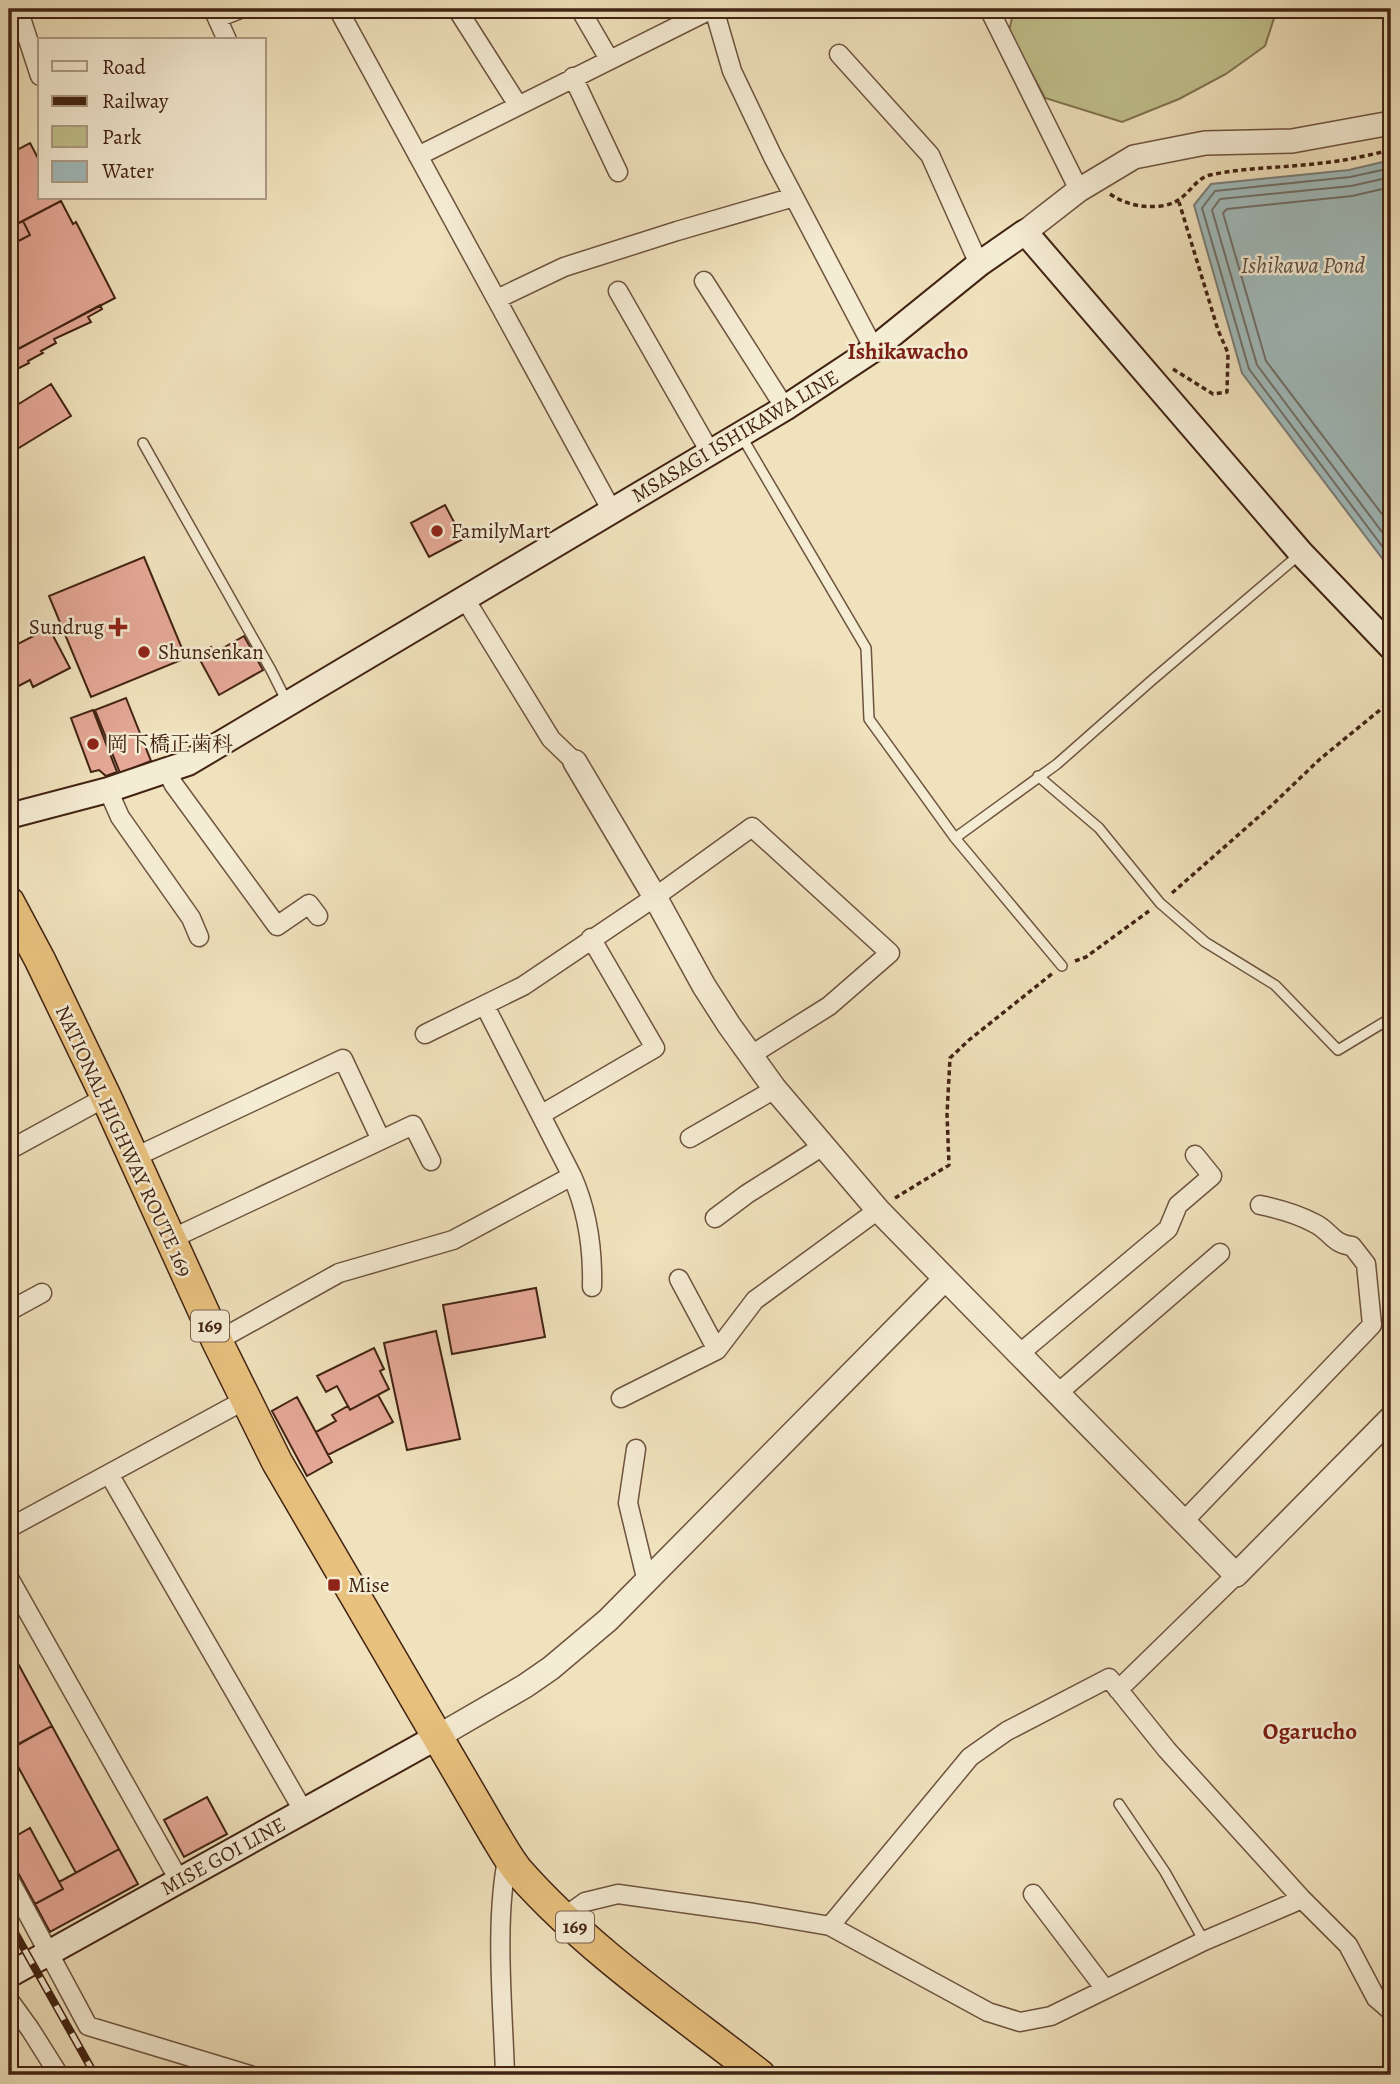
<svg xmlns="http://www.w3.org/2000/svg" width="1400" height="2084" viewBox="0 0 1400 2084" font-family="Alegreya,'Noto Serif JP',serif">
  <rect width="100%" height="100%" fill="#f0e2bd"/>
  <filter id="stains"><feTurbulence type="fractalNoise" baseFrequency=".00286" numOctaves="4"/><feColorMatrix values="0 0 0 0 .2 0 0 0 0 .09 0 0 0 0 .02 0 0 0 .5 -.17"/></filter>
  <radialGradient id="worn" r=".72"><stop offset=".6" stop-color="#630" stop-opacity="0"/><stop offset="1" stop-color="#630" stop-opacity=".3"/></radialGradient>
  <path fill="#c0c18d" stroke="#817250" stroke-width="2" d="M1014 9H1277L1265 46 1226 74 1179 99 1122 122 1045 98 1009 31Z"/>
  <path fill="#a0bbbc" stroke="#7a7e78" stroke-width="2" d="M1391 160V570L1242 373 1194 205 1211 184 1349 170Z"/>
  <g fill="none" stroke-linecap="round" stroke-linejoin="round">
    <path stroke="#716f68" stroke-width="2" d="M1391 168 1350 177 1215 191 1202 208 1249 369 1391 558
      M1391 177 1351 186 1220 199 1212 210 1257 365 1391 544
      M1391 187 1352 196 1227 209 1223 213 1266 361 1391 526"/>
  </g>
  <path fill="#e6a998" stroke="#422313" stroke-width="2" d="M30 143 40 162V198H59L61 201 9 228V154Z
    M61 201 73 224 76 222 115 298 14 351 9 341V246L30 235 23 221Z
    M23 221 30 235 9 246V228Z
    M100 305 102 309 88 317 91 322 54 339 56 343 41 351 43 353 28 361 29 363 13 371 14 374 9 377V354Z
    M51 384 71 416 9 454V410Z
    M445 505 463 539 429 557 411 523Z
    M144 557 186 658 91 697 49 596Z
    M49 628 70 668 33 687 30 680 9 691V641L12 639 16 645Z
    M244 636 263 670 219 695 200 660 202 659 199 654 211 647 214 653Z
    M126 698 151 761 120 773 95 710Z
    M93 710 117 772 106 776 99 770 91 772 71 718Z
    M536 1288 545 1337 452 1354 443 1305Z
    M436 1331 460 1439 407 1450 384 1343Z
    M374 1348 384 1369 380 1371 389 1389 350 1410 337 1386 326 1392 317 1376Z
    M378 1395 393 1422 328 1455 316 1432 336 1421 332 1415 348 1406 350 1410Z
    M297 1397 332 1462 307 1476 272 1411Z
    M9 1647 52 1726 9 1749Z
    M52 1726 119 1849 76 1873 9 1750Z
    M207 1797 227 1834 184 1857 164 1820Z
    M30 1828 63 1889 35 1904 9 1856V1840Z
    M119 1849 138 1884 50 1932 35 1904 63 1889 59 1882Z"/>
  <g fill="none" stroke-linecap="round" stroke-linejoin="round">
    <g stroke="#6e533e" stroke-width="12">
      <path id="service" d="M742 437 866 648 869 719 955 838 1062 966
        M143 443 271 670 287 702
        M1038 776 1099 828 1160 903 1205 942 1275 985 1338 1050 1391 1018
        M955 838 1057 764 1151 681 1300 554
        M1119 1804 1165 1872 1204 1941"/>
    </g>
    <g stroke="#6e533e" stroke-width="21">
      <path id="minor" d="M18 9 40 76
        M213 9 227 40
        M338 9 612 511
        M457 9 518 105
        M580 9 609 59
        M714 9 732 71 773 157 874 349
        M989 9 1079 190
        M217 18 240 9
        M839 54 930 155 979 264
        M573 77 618 172
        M418 156 712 9
        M704 281 785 408
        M618 291 710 452
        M497 299 564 267 677 231 794 197
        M465 599 551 739 575 762
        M166 770 174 785 277 926 309 904 318 916
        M108 790 120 817 191 918 199 937
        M425 1034 523 986 655 897 752 827 890 953 829 1006 751 1055
        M542 1114 655 1048 591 938
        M690 1138 775 1089
        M9 1150 106 1097
        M133 1158 343 1059 381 1140
        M572 1176C588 1212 593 1247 592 1287
        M715 1218 747 1194 823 1146
        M169 1240 413 1125 431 1161
        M679 1279 717 1350
        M9 1311 42 1293
        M217 1341 339 1273 453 1240 572 1176 485 1006
        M1019 1354 1168 1229 1178 1205 1212 1176 1195 1155
        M1058 1393 1220 1253
        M621 1398 717 1350 755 1300 878 1210
        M636 1449 628 1503 647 1582
        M109 1474 304 1812
        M1184 1521 1372 1325 1366 1264 1352 1246C1332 1244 1331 1231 1314 1223 1297 1214 1279 1209 1260 1205
        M9 1528 245 1400
        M9 1578 179 1880
        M1118 1690 1236 1575
        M9 1879 88 2026 250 2075
        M1033 1894 1105 1989
        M564 1917 585 1902 618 1894 754 1913 830 1926 988 2012 1020 2022 1051 2016 1204 1941 1302 1899
        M830 1926 970 1757 1007 1731 1109 1678 1167 1750 1302 1899 1348 1945 1376 1998 1391 2011
        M9 2000 30 2029 59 2075
        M505 2075C503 2006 494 1922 508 1855"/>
    </g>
    <g stroke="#6e533e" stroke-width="26">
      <path id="tertiary" d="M1025 232 1079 190 1134 157 1205 143 1292 141 1391 123
        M575 762 655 897 704 986 729 1025 775 1089 878 1210 1236 1575 1391 1418
        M437 1737 525 1686 551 1668 608 1620 945 1279"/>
    </g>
    <g stroke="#422313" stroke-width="28">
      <path id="secondary" d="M9 816 108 790 188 763 785 408 874 349 979 264 1025 232 1301 553 1391 647
        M9 1975 437 1737"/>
    </g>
    <g stroke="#422313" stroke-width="33">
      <path id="trunk" d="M9 902 40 960 106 1097 217 1341 277 1462 493 1832C501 1845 509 1860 519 1872 588 1950 678 2011 760 2075"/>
    </g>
    <path stroke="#422313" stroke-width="3.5" stroke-dasharray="5 3.5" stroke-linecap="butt" d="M1110 194C1126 205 1143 208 1161 206 1188 203 1192 179 1210 175 1247 167 1285 168 1322 163 1345 161 1369 155 1391 150
      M1173 369 1213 394 1227 392 1228 353 1218 330 1179 202
      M1172 893 1271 806 1320 759 1391 701
      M1075 961 1086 957 1149 911
      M895 1198 949 1165 947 1114 950 1058 969 1040 1053 973"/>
    <use href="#service" stroke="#f5ecd4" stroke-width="9"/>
    <use href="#minor" stroke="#f5ecd4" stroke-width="18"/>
    <use href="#tertiary" stroke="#f5ecd4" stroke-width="23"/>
    <use href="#secondary" stroke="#f5ecd4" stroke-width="24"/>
    <use href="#trunk" stroke="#e8c17e" stroke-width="30"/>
    <g stroke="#422313" stroke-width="8">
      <path id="rail" d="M9 1922 95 2075"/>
    </g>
    <use href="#rail" stroke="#f5ecd4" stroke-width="5" stroke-dasharray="16" stroke-linecap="butt"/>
  </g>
  <g fill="#8f2418" stroke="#f5ecd4" stroke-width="2.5">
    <circle cx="437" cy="531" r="7"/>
    <path d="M114.5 616.5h7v7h7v7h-7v7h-7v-7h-7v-7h7z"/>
    <circle cx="144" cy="652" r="7"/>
    <circle cx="93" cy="744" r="7"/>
    <rect x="327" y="1578" width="14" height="14" rx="3.5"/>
  </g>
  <g text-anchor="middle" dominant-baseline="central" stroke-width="5" stroke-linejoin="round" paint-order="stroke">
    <g fill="#f5ecd4" stroke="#785f4d" stroke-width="2">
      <rect x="191" y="1310.5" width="38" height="31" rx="5"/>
      <rect x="556" y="1911.5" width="38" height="31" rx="5"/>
    </g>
    <g font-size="19" font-weight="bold" fill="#422313">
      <text x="210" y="1326">169</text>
      <text x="575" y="1927">169</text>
    </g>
    <g font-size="21" fill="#422313" stroke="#f5ecd4">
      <text transform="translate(735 436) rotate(-31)">MSASAGI ISHIKAWA LINE</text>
      <text transform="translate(124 1141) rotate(65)">NATIONAL HIGHWAY ROUTE 169</text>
      <text transform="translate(223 1856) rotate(-29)">MISE GOI LINE</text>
    </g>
    <g font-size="21" fill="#422313" stroke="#f5ecd4" text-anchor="start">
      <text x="451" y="531">FamilyMart</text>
      <text x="104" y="627" text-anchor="end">Sundrug</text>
      <text x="158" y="652">Shunsenkan</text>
      <text x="107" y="744">岡下橋正歯科</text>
      <text x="348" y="1585">Mise</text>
    </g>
    <g font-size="23" font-style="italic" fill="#5e5146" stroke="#f5ecd4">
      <text x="1303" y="265">Ishikawa Pond</text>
    </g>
    <g font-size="23" font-weight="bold" fill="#7a1f14" stroke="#f5ecd4">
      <text x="908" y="351">Ishikawacho</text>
      <text x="1310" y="1731">Ogarucho</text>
    </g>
  </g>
  <rect width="1400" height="2084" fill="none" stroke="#f0e2bd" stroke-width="35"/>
  <rect x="10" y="10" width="1379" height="2063" fill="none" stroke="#422313" stroke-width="3.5"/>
  <rect x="18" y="18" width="1365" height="2049" fill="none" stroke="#422313" stroke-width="2"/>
  <rect x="38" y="38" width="228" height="161" fill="#f5ecd4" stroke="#ad9c87" stroke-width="2"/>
  <rect x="52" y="61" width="35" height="10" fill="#f5ecd4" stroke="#ad9c87" stroke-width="2"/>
  <text x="102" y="74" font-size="21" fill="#422313">Road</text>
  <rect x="52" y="96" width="35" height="10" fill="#422313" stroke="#ad9c87" stroke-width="2"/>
  <text x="102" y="108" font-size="21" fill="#422313">Railway</text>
  <rect x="52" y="126" width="35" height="21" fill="#c0c18d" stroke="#ad9c87" stroke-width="2"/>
  <text x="102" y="144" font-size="21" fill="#422313">Park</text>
  <rect x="52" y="161" width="35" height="21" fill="#a0bbbc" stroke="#ad9c87" stroke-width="2"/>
  <text x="102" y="178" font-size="21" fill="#422313">Water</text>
  <rect width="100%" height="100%" filter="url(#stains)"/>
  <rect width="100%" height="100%" fill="url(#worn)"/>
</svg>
